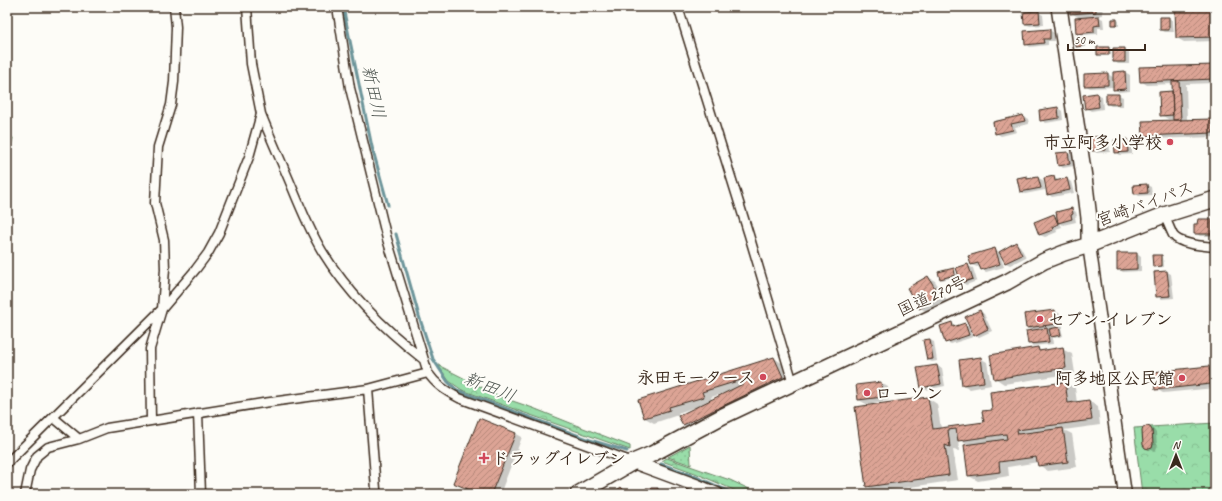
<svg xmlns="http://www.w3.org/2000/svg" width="1222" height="501" viewBox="0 0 1222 501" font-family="Caveat,'Klee One',sans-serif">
  <defs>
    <pattern id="grass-dots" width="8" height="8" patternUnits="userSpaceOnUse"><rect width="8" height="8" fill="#99dda9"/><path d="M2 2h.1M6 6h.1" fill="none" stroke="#85be91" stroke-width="1.8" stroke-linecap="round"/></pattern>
    <pattern id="forest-firs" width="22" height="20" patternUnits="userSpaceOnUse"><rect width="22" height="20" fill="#99dda9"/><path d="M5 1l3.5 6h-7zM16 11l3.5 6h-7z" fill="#85be91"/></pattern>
    <pattern id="park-crowns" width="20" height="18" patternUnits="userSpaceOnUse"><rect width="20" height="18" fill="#99dda9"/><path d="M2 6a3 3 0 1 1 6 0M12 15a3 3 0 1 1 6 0" fill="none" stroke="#85be91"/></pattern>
    <pattern id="building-hatch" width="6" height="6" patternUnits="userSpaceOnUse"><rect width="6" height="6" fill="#dca495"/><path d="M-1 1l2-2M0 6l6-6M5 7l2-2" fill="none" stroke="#b48679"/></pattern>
  </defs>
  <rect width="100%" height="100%" fill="#fdfcf7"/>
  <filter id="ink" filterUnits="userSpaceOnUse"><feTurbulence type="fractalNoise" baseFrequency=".025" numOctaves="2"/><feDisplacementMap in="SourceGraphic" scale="8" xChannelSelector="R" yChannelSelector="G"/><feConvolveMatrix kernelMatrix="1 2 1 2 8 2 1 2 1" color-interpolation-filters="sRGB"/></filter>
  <g filter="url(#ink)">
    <path fill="url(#grass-dots)" stroke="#6a8464" d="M690 445 691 465 668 457Z"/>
    <path fill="url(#forest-firs)" stroke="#6a8464" d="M7 134 13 138 7 163Z"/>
    <path fill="url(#park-crowns)" stroke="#6a8464" d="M438 365 501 397 533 408 573 424 630 446V450L522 412 462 390 449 381Z
      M1215 423V494H1142L1134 428Z
      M667 458 730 480 760 494H743L695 473 662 461Z"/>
    <path fill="#0003" fill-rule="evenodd" d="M1071 7H1102L1103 15 1097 16 1103 19 1104 28H1098V34L1082 35 1077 33 1080 18 1071 13Z
      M1114 7H1152V9L1121 11Z
      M1215 9V41L1184 42 1177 38Z
      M1038 12 1043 15 1044 25 1030 26 1025 24Z
      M1169 18 1173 21 1174 32H1165L1161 30Z
      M1117 20 1119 21V26L1113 25Z
      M1049 30 1054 33V41H1048V45L1030 47 1026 44Z
      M1083 42 1085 43V47H1079L1077 46Z
      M1109 48 1111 49V55H1100L1098 54Z
      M1125 49 1129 52V64H1118L1114 61Z
      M1215 66V83L1186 84 1187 121 1212 120 1215 122V137L1150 139 1143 135 1174 121V119H1168L1161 115 1160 93 1173 92V84L1147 85 1141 81Z
      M1114 72H1125L1130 75V91L1119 92 1114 89V87L1090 88 1085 85 1108 74 1114 78Z
      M1097 94 1102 96 1103 109 1091 111 1086 108 1084 95Z
      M1119 95 1123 97V106H1111L1107 103Z
      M1058 108 1062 111 1063 120 1046 123 1041 120Z
      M1023 116 1028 119 1029 124 1015 127 1017 132 1001 136 996 133 994 123Z
      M1105 137 1109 140 1110 152 1097 153 1092 150Z
      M1127 140 1132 143V154L1120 155 1116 152Z
      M1068 153 1073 155 1074 166 1063 168 1059 165Z
      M1027 177 1031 179 1038 178 1043 180 1045 190 1025 194 1020 191Z
      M1054 177 1059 181 1067 179 1071 182 1074 193 1052 197 1048 194Z
      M1147 185 1151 187 1152 195 1139 196 1135 193Z
      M1072 209 1076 212 1077 216 1075 217 1076 222 1063 225 1060 223 1062 227 1056 229 1057 232 1045 237 1040 235 1035 223 1053 215 1058 217Z
      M1199 220H1212L1215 221V236H1200L1195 233 1198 225Z
      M1016 244 1020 246 1026 257 1010 265 1006 263 1000 252Z
      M994 249 999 252 1004 267 986 272 981 269 980 266 977 267 972 265Z
      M1137 254 1141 257V271L1123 272 1118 269Z
      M1161 256 1163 257 1164 267H1156L1154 266Z
      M968 266 973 268 977 281 966 285 962 282Z
      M953 269 955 270 957 276 942 280 940 278Z
      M1167 272 1171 274 1174 298 1162 299 1157 296Z
      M928 277 935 281 947 301 927 312 920 308Z
      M980 311 984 314 992 331 979 337 974 335 972 329 970 330 973 337 951 344 946 342 952 323 956 326 965 324 971 327Z
      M1055 311 1062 315 1063 328H1061L1063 336 1054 338 1052 336 1053 344 1033 346 1029 344 1032 331 1027 328Z
      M930 340 934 342 937 361 932 362 927 360Z
      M1038 349 1043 351 1062 349 1072 354 1075 373 1004 384 995 378Z
      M774 358 783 364 792 382 693 430 683 425 695 408V407L678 413V415L654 423 645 418ZM725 393 726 394 712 400 711 397Z
      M980 358 987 362 991 385 970 389 963 385Z
      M937 366 942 368 945 386 926 390 922 387Z
      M1209 367 1215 371V388L1163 393 1156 389Z
      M881 383 888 387 889 400 866 404 859 400Z
      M1065 383 1075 388 1077 403 1089 401 1098 407 1100 425 1064 430 1072 434 1077 467 1048 471 1039 465 1038 462 1008 467 1009 476 978 481 969 476 968 445 958 439 959 451 953 450 958 480 876 492 867 486 928 398 937 404 941 428 985 422 993 411 991 393Z
      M1149 427 1154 430 1156 433 1157 447 1156 450 1154 451 1146 448Z
      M515 433 522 437 500 494H479L454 483Z
      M647 489H658L665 494H647Z"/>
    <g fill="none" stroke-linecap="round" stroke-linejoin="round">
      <path stroke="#6d959a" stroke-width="3" d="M343 7 372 147 388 205
        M396 234 419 316 433 359 448 382 457 390 590 440 627 451
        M661 464 692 475 735 494"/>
    </g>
    <path fill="url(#building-hatch)" stroke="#3b2a1e" d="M1070 7H1096V12L1070 14Z
      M1215 8V37L1176 38 1175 9Z
      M1039 11 1040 23 1024 24 1023 12Z
      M1099 16 1100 25 1094 26V32L1076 34 1075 18Z
      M1160 17H1169V30H1160Z
      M1112 19H1117V25H1112Z
      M1050 29V39H1043L1044 43 1025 45 1024 31Z
      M1076 41H1083V46L1076 47Z
      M1097 47H1109V55H1097Z
      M1113 48H1125V62H1113Z
      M1215 65V79L1140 82 1139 67Z
      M1125 71 1126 89 1113 90V72Z
      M1108 73V85L1084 86V74Z
      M1172 81H1179L1181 120H1173Z
      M1172 91 1173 115 1160 116 1159 92Z
      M1097 93 1099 107 1085 109 1083 95Z
      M1106 94H1119V104H1106Z
      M1058 107 1059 118 1040 121 1039 110Z
      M1023 115 1025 121 1011 124 1013 130 995 134 993 122Z
      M1212 119 1213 133 1143 136 1142 121Z
      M1105 136 1106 150 1092 151 1091 137Z
      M1127 139 1128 152 1115 153 1114 140Z
      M1068 152 1070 164 1058 166 1056 153Z
      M1027 176V179L1038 177 1041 188 1020 192 1017 178Z
      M1054 176 1055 181 1067 178 1070 190 1047 195 1044 178Z
      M1147 184 1148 193 1134 194 1133 185Z
      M1072 208 1073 214 1071 215 1072 219 1058 223 1056 212Z
      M1054 214 1058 224 1052 227 1053 230 1039 235 1034 222Z
      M1198 219H1212V234H1194V224H1197Z
      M1016 242 1022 255 1005 263 999 252Z
      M995 248 1000 264 981 270 978 263 971 265 968 256Z
      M1117 253H1137V269L1117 270Z
      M1152 255H1162V266L1153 267Z
      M968 264 973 279 961 283 956 268Z
      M954 268 955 275 940 279 938 272Z
      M1167 271 1170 296 1156 297 1154 272Z
      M928 276 940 297 919 309 907 288Z
      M980 310 988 329 974 336 965 317Z
      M1055 310 1057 324 1026 328 1024 314Z
      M952 322 953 327 965 323 969 335 945 343 940 326Z
      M1059 327 1061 335 1051 337 1049 329Z
      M1047 328 1049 342 1028 344 1026 331Z
      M930 339 933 359 927 360 923 340Z
      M1038 347 1039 351 1063 347 1066 368 994 379 990 355Z
      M774 357 783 377 683 425 678 416 743 384 741 380 702 392 704 397 669 407 670 410 644 418 638 400Z
      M981 357 984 382 962 385 959 360Z
      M937 365 941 384 921 388 917 368Z
      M1209 366 1211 384 1155 390 1153 372Z
      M881 382 883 397 858 400 856 385Z
      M1065 382 1068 403 1089 400 1092 420 1017 430 1018 434 1063 428 1068 462 1038 466 1036 457 999 462 1000 472 968 476 964 445 1007 439 1006 434 958 441 956 429 948 430 950 447 945 445 949 475 866 487 855 407 928 397 933 429 984 422 982 411 992 410 990 392Z
      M479 418 516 433 491 494H480L453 483Z
      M1147 426 1150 427 1152 430 1153 444 1152 448 1149 449 1145 448 1143 445 1142 431 1143 427Z
      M621 487 627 494H612Z
      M646 488H658V494H646Z"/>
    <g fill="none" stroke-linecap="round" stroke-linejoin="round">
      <g stroke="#3b2a1e" stroke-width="11">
        <path id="street" d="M337 7 350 88 387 239 428 373C436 385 446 391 459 398L633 462
          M678 7 749 235 793 383
          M261 114C271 139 282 163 292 187 301 209 310 231 322 251 348 293 384 329 423 359
          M1164 215C1167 221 1170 229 1173 235 1180 245 1204 246 1215 247
          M368 389 376 489V494
          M198 413 201 494
          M54 418 79 439
          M151 421 150 349 162 309 165 269 164 240 155 203 158 147 171 105 174 82 176 27 174 7
          M7 463 162 309 196 269 208 253 219 233 249 157 261 114 251 64 247 7
          M25 494 30 470 37 456 48 447 79 439 107 428 263 403 368 389 428 373"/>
      </g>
      <g stroke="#3b2a1e" stroke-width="15">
        <path id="secondary" d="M1089 245 1125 494
          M633 462 698 486 717 494"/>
      </g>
      <g stroke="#3b2a1e" stroke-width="18">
        <path id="highway" d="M1059 7 1084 177 1089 218V245
          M578 494 633 462 652 454 723 416 1007 282 1044 261 1064 253 1089 245 1164 215 1215 199"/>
      </g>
      <use href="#street" stroke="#fdfcf7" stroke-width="8"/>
      <use href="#secondary" stroke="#fdfcf7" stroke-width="12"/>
      <use href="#highway" stroke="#fdfcf7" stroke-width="15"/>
    </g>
  </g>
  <g fill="#d1495b" stroke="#fdfcf7" stroke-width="1.5">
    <circle cx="1170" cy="142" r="4"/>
    <circle cx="1040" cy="319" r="4"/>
    <circle cx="763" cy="377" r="4"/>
    <circle cx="1182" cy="378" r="4"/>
    <circle cx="867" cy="393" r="4"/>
    <path d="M482 452h4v4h4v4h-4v4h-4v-4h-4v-4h4z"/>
  </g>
  <g text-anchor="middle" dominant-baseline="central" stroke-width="4" stroke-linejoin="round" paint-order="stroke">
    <g font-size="17" font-weight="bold" fill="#3b2a1e" stroke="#fdfcf7" text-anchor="end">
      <text x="1162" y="142">市立阿多小学校</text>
      <text x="1048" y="319" text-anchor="start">セブン-イレブン</text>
      <text x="755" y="377">永田モータース</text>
      <text x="1174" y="378">阿多地区公民館</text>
      <text x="875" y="393" text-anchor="start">ローソン</text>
      <text x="492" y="458" text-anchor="start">ドラッグイレブン</text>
    </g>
    <g font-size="17" fill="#3b2a1e" stroke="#fdfcf7">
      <text transform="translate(1145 204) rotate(-20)">宮崎バイパス</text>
      <text transform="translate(932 296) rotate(-25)">国道270号</text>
    </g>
    <g font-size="18" font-style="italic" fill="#505752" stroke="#fdfcf7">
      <text transform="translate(374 92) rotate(78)">新田川</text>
      <text transform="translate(490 387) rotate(22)">新田川</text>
    </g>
  </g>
  <rect width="1222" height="501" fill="none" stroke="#fdfcf7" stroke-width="24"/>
  <rect x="12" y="12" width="1198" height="477" fill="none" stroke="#3b2a1e" stroke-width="1.5" filter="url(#ink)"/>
  <g transform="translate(1176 455)" stroke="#fdfcf7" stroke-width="3" paint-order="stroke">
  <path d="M0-3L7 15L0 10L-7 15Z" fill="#3b2a1e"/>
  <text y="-6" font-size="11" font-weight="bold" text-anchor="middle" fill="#3b2a1e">N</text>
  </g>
  <path d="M1068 44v6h77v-6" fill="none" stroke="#3b2a1e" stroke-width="2"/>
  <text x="1074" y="44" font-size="12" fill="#3b2a1e" stroke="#fdfcf7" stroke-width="3" paint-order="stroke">50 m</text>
</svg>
